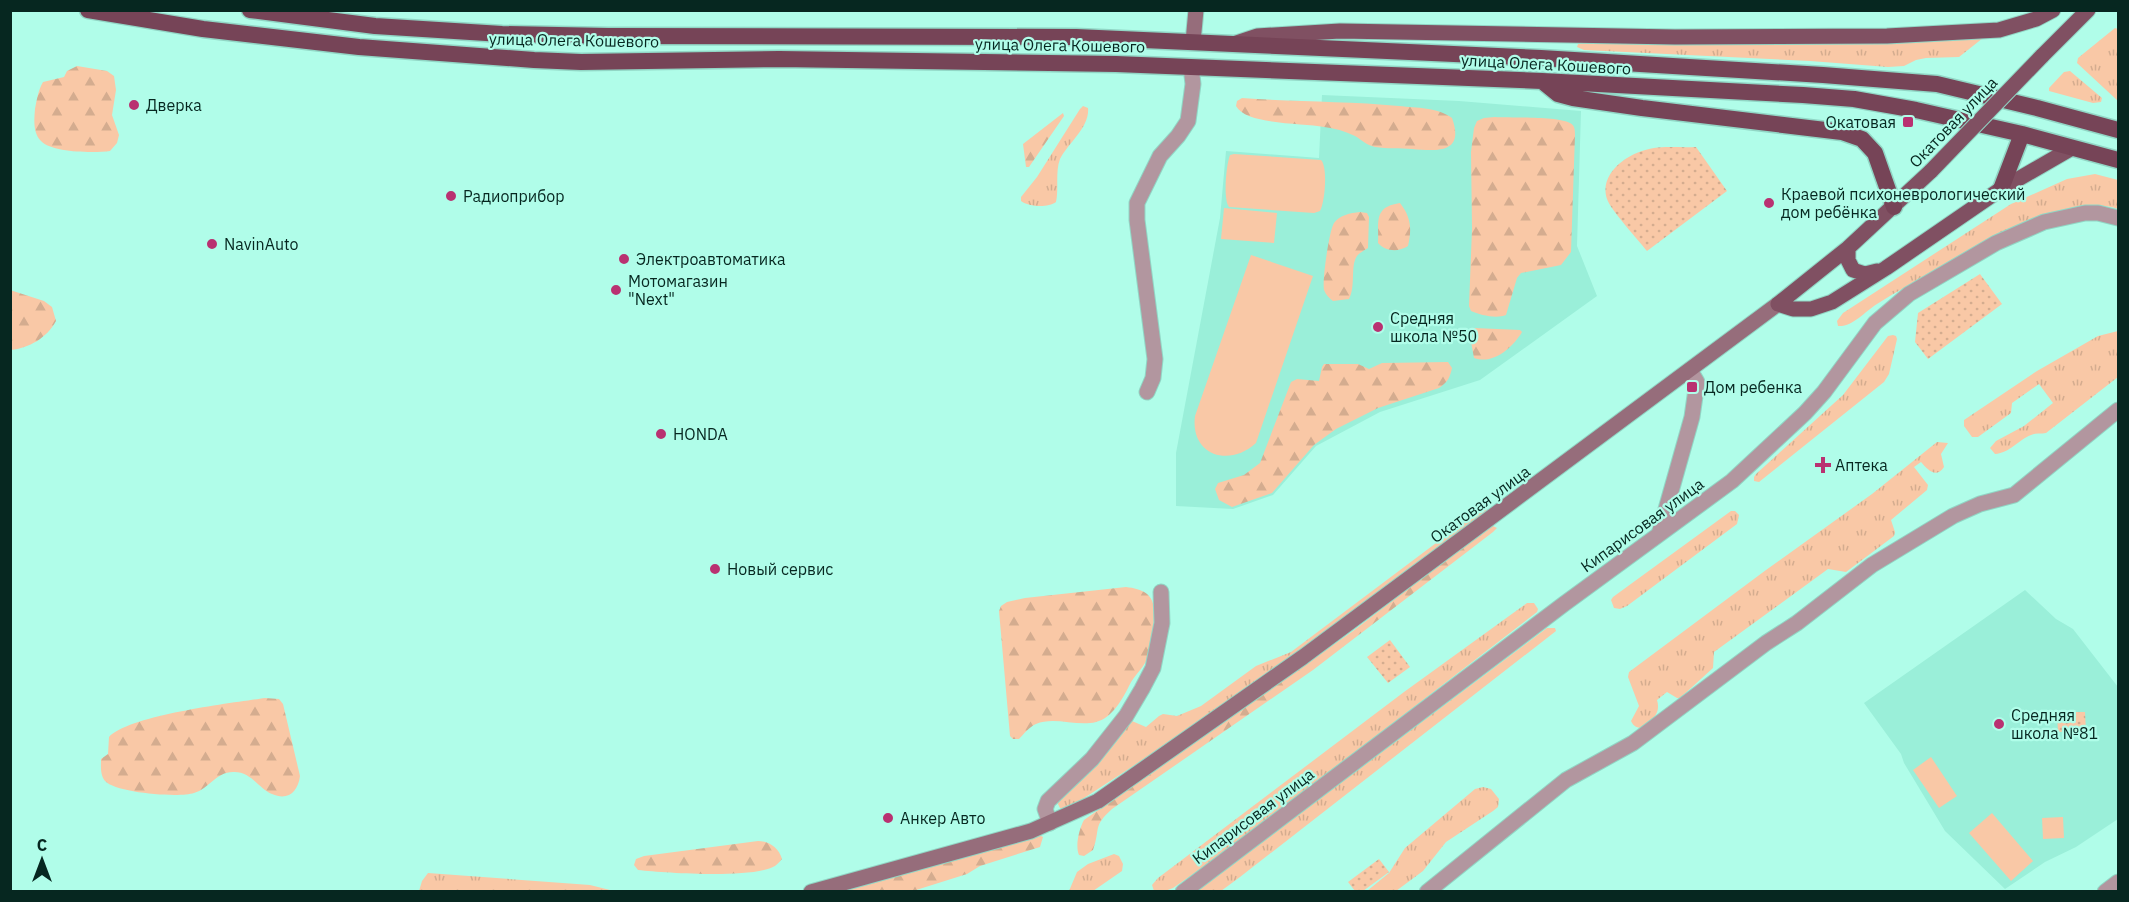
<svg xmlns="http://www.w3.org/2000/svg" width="2129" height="902" viewBox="0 0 2129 902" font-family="'IBM Plex Sans',sans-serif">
  <defs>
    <pattern id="grass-tufts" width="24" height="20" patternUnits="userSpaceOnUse" patternTransform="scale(1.5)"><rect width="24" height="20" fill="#f9c8a6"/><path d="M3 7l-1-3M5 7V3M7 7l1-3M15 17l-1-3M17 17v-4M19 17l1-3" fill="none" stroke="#d4ac8f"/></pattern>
    <pattern id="forest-firs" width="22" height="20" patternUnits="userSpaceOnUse" patternTransform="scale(1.5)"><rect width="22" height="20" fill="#f9c8a6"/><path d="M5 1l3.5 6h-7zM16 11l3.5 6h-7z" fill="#d4ac8f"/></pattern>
    <pattern id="park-dots" width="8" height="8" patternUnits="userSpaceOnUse" patternTransform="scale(1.5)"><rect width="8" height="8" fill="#f9c8a6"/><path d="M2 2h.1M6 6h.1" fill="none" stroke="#d4ac8f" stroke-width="1.8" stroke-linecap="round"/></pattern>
  </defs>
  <rect width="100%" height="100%" fill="#b0fde9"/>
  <path fill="#9aefd9" d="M1322 95 1459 101 1581 111 1577 246 1597 296 1480 380 1380 412 1316 446 1273 495 1233 509 1176 506V453L1220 218 1226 151 1319 158Z
    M2025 590 2056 619 2073 629 2118 687V819L2076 847 2045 862 2005 889 1945 831 1904 763 1901 754 1864 703Z"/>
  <path fill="url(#grass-tufts)" d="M2115 28 2118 29V101L2077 63 2078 58Z
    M1983 38 1959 57 1926 58 1916 60 1904 66 1888 67 1810 61 1584 50 1577 47 1578 44 1584 43Z
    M2070 71 2102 98 2101 102 2093 103 2049 91V88L2064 72Z
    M1083 106 1088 108C1090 127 1068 143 1060 159 1055 172 1059 189 1056 202 1048 208 1029 207 1021 201V197L1037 177 1080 109Z
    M2095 174 2118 180V209C2067 191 1984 243 1940 268 1919 280 1897 291 1877 304 1864 312 1853 327 1838 326L1837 321 1843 313 2011 204 2067 179Z
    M2118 331V377L2046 433C2041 434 2035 433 2031 435 2018 440 2010 453 1995 454L1990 448 1996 441 2024 426 2053 403 2039 384 2012 403 2011 413 1978 437H1972L1964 426V420L2037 371 2098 336Z
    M1893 335 1896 336 1897 339 1889 374 1884 382 1759 482 1754 481V477L1756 474 1843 395 1888 336Z
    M1937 442 1948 443 1941 454 1944 467C1936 479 1928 470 1921 462L1914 467 1928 485 1927 490 1891 520 1895 532 1894 536 1846 572 1828 569 1714 652 1713 668 1680 698H1677L1667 692 1657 700C1661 713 1653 719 1643 728 1637 728 1634 727 1631 721L1639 706 1628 677 1629 672 1766 570 1872 494Z
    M1484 507H1486L1487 510C1358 614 1221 710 1081 800L1065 808H1060L1057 802 1129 722 1132 721 1146 727 1159 716 1163 714 1177 716 1201 706 1256 666 1291 652Z
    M1731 511H1735L1739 515 1737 524 1627 606 1620 609 1614 608 1611 600 1613 597Z
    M1527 603H1534L1538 609 1537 612 1278 812 1199 870 1173 888 1165 891H1154L1152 885 1158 878 1404 692Z
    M1547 628H1555L1556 631 1240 877 1221 891H1197Z
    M1483 787 1491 789 1499 799 1498 807 1493 811 1446 842 1423 871 1396 891H1367L1389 873 1405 848 1475 789Z
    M1114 854 1119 856 1123 864 1122 871 1093 891H1069L1077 872 1088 864Z
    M428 873 590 885 614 891H419L422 881Z"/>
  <path fill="url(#forest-firs)" d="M77 66 107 71 114 76 116 90 112 115 119 135 117 143 110 151C95 153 52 153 41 141 33 133 34 120 35 109 37 99 38 91 43 82L64 77 67 71Z
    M1242 98C1294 102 1347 101 1399 106 1417 108 1437 107 1452 118 1465 154 1437 151 1412 149 1400 148 1387 149 1375 147 1366 145 1362 140 1355 136 1345 131 1334 128 1324 127 1303 123 1246 125 1236 106L1237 101Z
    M1063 113 1064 116 1029 167H1026L1023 144Z
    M1495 117C1511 118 1557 116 1570 123 1575 125 1575 131 1575 135L1571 252 1561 265 1521 273 1517 278 1506 315C1496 319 1480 315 1471 311L1469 306 1472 229 1471 152 1474 128 1477 121 1484 118Z
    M1400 203C1411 217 1412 229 1408 246 1399 252 1386 252 1378 243 1379 222 1373 207 1400 203Z
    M1360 212 1367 213 1369 217 1368 248C1365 250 1359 253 1357 256 1350 266 1356 286 1349 299L1333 301C1329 298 1326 295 1324 290 1322 281 1329 231 1334 223 1340 215 1350 213 1360 212Z
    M10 290 44 301 52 307 56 321C47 338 29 348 11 350Z
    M1474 328 1520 330 1522 332C1513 347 1494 365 1474 358L1469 331Z
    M1448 362 1452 368C1450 377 1448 382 1439 388L1378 408 1336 429 1314 445 1272 493 1232 507 1219 500 1215 489 1218 483 1244 475 1260 463 1291 382 1297 379 1319 381 1322 367 1324 364H1358L1369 369 1382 363Z
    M1491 525 1497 528 1493 532 1313 670 1112 809C1092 827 1101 828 1093 850L1084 856 1079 855C1075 846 1079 829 1084 820L1353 631Z
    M1126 587C1143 589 1155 594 1154 614 1154 627 1152 642 1149 655 1145 667 1134 675 1129 686 1122 700 1112 718 1096 722 1077 727 1054 716 1036 724 1029 727 1024 734 1019 739H1013L1010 736 999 611 1001 606 1007 602 1025 598Z
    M265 698 279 699 283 704 300 776C298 792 288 801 272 794 259 789 251 771 233 772 216 772 209 789 194 793 179 798 116 793 105 781 100 775 101 766 101 759L108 754 109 737C130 715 232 703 265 698Z
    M1039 835 1043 837 1040 847 980 866 967 874 913 891 841 892Z
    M758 841C769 841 779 848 782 859 780 861 778 864 775 866 753 879 667 873 638 870L634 865 636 859 644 856Z"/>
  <path fill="url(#park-dots)" d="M1696 147 1727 191 1647 251C1639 241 1610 209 1607 199 1598 172 1631 151 1654 148 1667 146 1682 148 1696 147Z
    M1980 274 2002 304 1928 359 1915 342 1918 313Z
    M1390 640 1410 667 1388 683 1367 657Z
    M2057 712H2085L2086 731 2058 732Z
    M1379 859 1389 872 1363 891H1355L1348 882Z"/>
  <path fill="#f9c8a6" d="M1234 154 1321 160C1328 167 1325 202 1320 211L1314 213 1229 207C1223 200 1226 165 1230 155Z
    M1224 208 1277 213 1274 243 1221 239Z
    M1251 255 1313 276 1256 443C1229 468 1190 455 1195 416Z
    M1931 757 1957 796 1939 808 1913 770Z
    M1992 813 2033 861 2011 881 1969 833Z
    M2063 817 2064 838 2043 839 2042 818Z"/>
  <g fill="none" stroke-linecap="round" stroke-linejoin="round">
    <g stroke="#91d6c5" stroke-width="17">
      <path id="minor" d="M1147 392 1153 378 1155 359 1137 220V203L1160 156 1178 136 1188 121 1193 84 1191 67
        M1659 534 1692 417 1697 382 1690 370
        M1050 823 1045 809 1048 801 1092 759 1126 716 1142 689 1153 668 1162 623 1161 592
        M1183 892 1564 604 1732 481 1805 413 1824 392 1875 323 1909 294 1996 243 2044 222 2085 213H2098L2118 218
        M1427 892 1566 780 1633 743 1766 643 1797 623 1872 565 1953 516 1980 504 2014 495 2118 410
        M2105 892 2118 882"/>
    </g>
    <g stroke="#91d6c5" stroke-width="17">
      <path id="secondary" d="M1193 42 1196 10
        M811 892 1031 831 1098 801 1303 657 1778 304"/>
    </g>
    <g stroke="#91d6c5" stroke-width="17">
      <path id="primary" d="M1236 43 1257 36 1340 31 1675 37 1887 36 1999 30 2036 19 2053 10
        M2042 56 2088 10
        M1848 248V260L1853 270 1865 274 1877 271
        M1778 304 1793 309H1811L1832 302 1886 268 2001 189 2072 148
        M1778 304 1848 248 1931 171"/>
    </g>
    <g stroke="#91d6c5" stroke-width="19">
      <path id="trunk" d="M88 10 203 29 359 47 534 60 581 62 779 59 1116 64 1542 81 1803 95 1854 99 1916 110 2022 134 2118 160
        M250 10 375 26 502 34 608 36 1076 37 1541 58 1823 75 1937 84 2037 108 2118 130
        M1542 81 1558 94 1573 98 1642 108 1842 132 1862 139 1875 153 1894 207
        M2001 189 2022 134"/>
    </g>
    <use href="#minor" stroke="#b2969f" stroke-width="15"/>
    <use href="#secondary" stroke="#966d7b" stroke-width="15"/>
    <use href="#primary" stroke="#805062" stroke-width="15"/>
    <use href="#trunk" stroke="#764457" stroke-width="16"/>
    <g stroke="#91d6c5" stroke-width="17" stroke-linecap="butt">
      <path id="primary-bridge" d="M1931 171 2042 56"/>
    </g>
    <use href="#primary-bridge" stroke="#805062" stroke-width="15"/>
  </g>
  <g fill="#b93171" stroke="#b0fde9" stroke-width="2">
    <circle cx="134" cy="105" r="6"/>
    <rect x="1902" y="116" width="12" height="12" rx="3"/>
    <circle cx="451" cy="196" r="6"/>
    <circle cx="1769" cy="203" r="6"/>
    <circle cx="212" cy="244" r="6"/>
    <circle cx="624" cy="259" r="6"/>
    <circle cx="616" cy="290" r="6"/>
    <circle cx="1378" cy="327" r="6"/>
    <rect x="1686" y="381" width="12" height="12" rx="3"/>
    <circle cx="661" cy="434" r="6"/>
    <path d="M1820 456h6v6h6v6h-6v6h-6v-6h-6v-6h6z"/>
    <circle cx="715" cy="569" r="6"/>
    <circle cx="1999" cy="724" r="6"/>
    <circle cx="888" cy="818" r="6"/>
  </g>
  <g text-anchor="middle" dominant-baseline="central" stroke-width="4.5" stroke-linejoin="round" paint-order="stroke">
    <g font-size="16" fill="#062720" stroke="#b0fde9">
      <text transform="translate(574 40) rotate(1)">улица Олега Кошевого</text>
      <text transform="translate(1060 45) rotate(1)">улица Олега Кошевого</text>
      <text transform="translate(1546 64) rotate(3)">улица Олега Кошевого</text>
      <text transform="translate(1953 122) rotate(-46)">Окатовая улица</text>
      <text transform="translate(1480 504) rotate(-36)">Окатовая улица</text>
      <text transform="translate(1642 525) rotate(-36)">Кипарисовая улица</text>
      <text transform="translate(1253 816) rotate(-37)">Кипарисовая улица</text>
    </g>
    <g font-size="16" fill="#062720" stroke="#b0fde9" text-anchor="start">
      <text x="146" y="105">Дверка</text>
      <text x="1896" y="122" text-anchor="end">Окатовая</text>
      <text x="1781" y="194">Краевой психоневрологический<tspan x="1781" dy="18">дом ребёнка</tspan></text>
      <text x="463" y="196">Радиоприбор</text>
      <text x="224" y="244">NavinAuto</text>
      <text x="636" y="259">Электроавтоматика</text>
      <text x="628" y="281">Мотомагазин<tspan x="628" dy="18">"Next"</tspan></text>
      <text x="1390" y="318">Средняя<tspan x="1390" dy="18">школа №50</tspan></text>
      <text x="1704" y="387">Дом ребенка</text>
      <text x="673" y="434">HONDA</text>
      <text x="1835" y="465">Аптека</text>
      <text x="727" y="569">Новый сервис</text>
      <text x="2011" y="715">Средняя<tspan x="2011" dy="18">школа №81</tspan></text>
      <text x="900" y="818">Анкер Авто</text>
    </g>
  </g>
  <rect width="2129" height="902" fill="none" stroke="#062720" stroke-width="24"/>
  <g transform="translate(42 860)" stroke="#b0fde9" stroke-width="4.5" paint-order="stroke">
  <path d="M0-4.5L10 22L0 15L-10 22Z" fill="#062720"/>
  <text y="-9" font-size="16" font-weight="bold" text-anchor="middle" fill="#062720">С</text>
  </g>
</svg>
